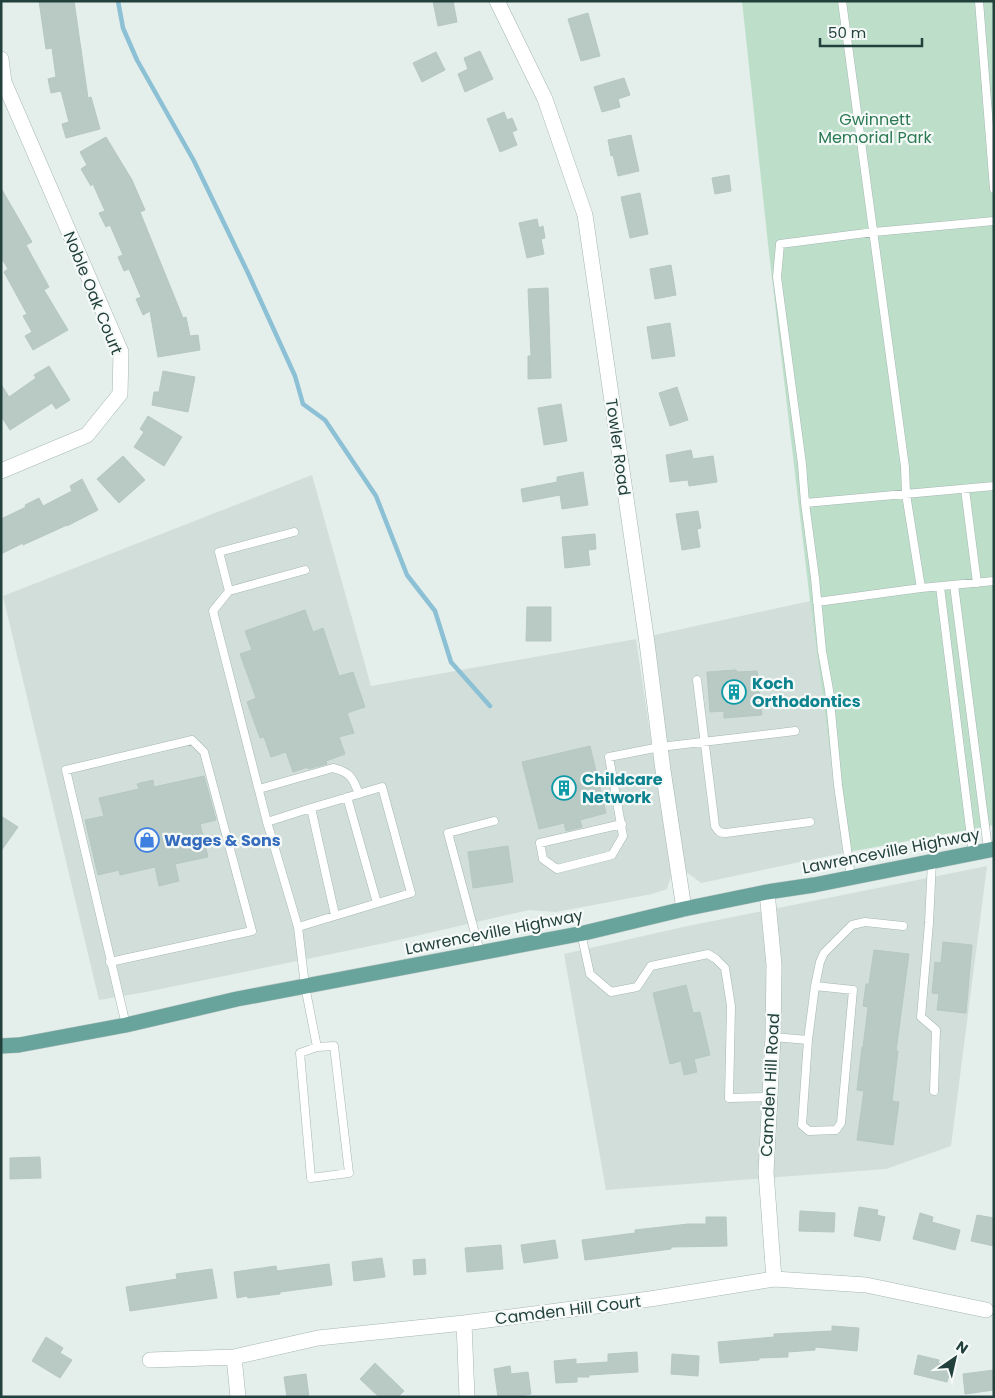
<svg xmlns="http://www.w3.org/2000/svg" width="995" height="1398" viewBox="0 0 995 1398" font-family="Poppins,sans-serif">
  <rect width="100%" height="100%" fill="#e4eeeb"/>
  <path fill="#d2deda" d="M312 475 371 686 636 639 671 876 667 889 652 894 556 912 529 910 385 943 146 992 99 1000 3 596Z
    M810 601 843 853 701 883 685 871 650 636Z
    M987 866 951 1146 886 1169 606 1190 564 954 683 927Z"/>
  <path fill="#bddfca" d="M742 1H994V825L843 853 810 601 768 244Z"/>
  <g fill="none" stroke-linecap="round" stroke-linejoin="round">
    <path stroke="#8cc0d4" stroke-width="4.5" d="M118 1 123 28 137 60 194 161 248 273 295 376 303 404 325 420 376 496 407 575 435 611 451 662 490 706"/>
  </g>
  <path fill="#b9c9c4" stroke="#b6c8c3" d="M39 1H74L88 98 91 97 100 129 66 138 62 124 69 122 61 91 51 93 48 79 56 77 52 48 46 49Z
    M433 1H453L457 22 438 26Z
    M588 13 600 56 581 61 568 19Z
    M480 51 493 79 465 92 458 74 468 69 464 58Z
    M436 52 445 70 422 82 413 63Z
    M624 78 630 95 618 99 620 107 602 112 594 87Z
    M504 112 507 120 512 118 517 130 512 132 517 145 500 152 487 119Z
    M631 135 639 171 618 176 613 155 611 156 608 140Z
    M106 137 132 180 145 210 140 212 183 318 186 317 190 336 198 335 200 350 158 357 150 311 143 315 136 299 141 297 129 269 124 271 118 257 123 255 110 225 106 227 99 213 105 211 93 184 91 186 81 169 87 165 80 152Z
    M729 175 731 191 715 194 712 178Z
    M1 188 32 242 26 245 49 287 44 290 68 330 33 350 25 336 32 332 23 316 27 314 4 272 8 269 1 257Z
    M640 193 648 234 630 238 621 197Z
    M537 219 539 228 543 226 545 238 541 239 544 254 527 258 519 223Z
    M671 265 676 295 655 299 650 269Z
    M548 288 551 378 528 379V356H531L528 289Z
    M670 323 675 356 652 359 647 327Z
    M49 366 70 400 56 409 52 403 10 430 1 416V384L9 397 36 378 34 375Z
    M163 371 195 377 188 412 152 405 154 392H159Z
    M677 387 688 420 670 426 659 393Z
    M561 404 567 441 544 445 538 408Z
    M148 416 182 437 164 466 134 447 144 432 140 429Z
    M691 450 693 459 713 456 717 482 689 486 688 480 670 482 666 455Z
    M123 456 145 480 119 503 97 479Z
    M583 472 588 505 562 509 560 495 523 502 521 489 557 482V477Z
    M82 479 98 510 67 526V525L23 545V543L1 554V519L26 507 25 505 39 498 43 506 72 491 70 486Z
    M698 511 701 528 697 529 700 547 682 550 676 514Z
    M595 534 596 549 588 550 590 565 565 568 562 537Z
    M527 607H551V641H526Z
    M305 610 313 632 323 628 339 676 353 672 365 707 347 713 354 733 339 737 345 754 326 761 327 764 308 769V767L293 772 286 752 271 757 264 737 260 738 247 702 256 698 240 654 252 650 245 631Z
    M736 670 737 672 757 671 762 715 724 718V711L710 712 707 672Z
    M590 746 606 813 580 820 582 827 566 831 564 823 539 829 522 762Z
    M204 776 216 820 200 824 208 857 175 864 179 881 159 886 155 867 120 875 119 870 98 875 85 820 104 816 99 798 139 789 137 784 153 780 154 787Z
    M1 816 18 827 1 851Z
    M508 846 513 882 473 888 468 852Z
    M943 942 972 945 966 1013 937 1010 939 994 932 993 935 962 941 963Z
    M874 950 909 954 896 1051H898L892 1101 899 1102 893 1145 857 1140 864 1091 857 1090 862 1047H863L868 1007 863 1006 866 984H869Z
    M686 985 693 1013 700 1012 710 1055 694 1059 697 1072 684 1075 681 1061 670 1064 653 993Z
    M40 1157 41 1178 10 1179V1158Z
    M859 1207 878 1210 877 1215 885 1217 880 1241 854 1236Z
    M800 1211 835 1213 834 1232 799 1231Z
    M920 1213 933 1217 932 1222 960 1230 955 1250 913 1239Z
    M977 1215 994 1218V1246L971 1241Z
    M706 1217H726L727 1246 671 1247V1249L585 1260 582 1240 635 1233V1230L688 1224H706Z
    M555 1240 558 1258 524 1263 521 1245Z
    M501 1245 503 1269 467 1272 465 1248Z
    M382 1258 385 1277 354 1281 352 1262Z
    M425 1259 426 1274 414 1275 413 1260Z
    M329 1264 332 1285 280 1292V1294L248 1298 247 1296 237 1298 234 1272 276 1266 277 1271Z
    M212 1269 217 1298 130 1311 126 1287 177 1279 176 1274Z
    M832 1326 859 1328 857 1351 815 1347V1350L788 1352V1357L759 1358V1360L720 1363 718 1342 774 1337V1334L832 1331Z
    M46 1337 63 1348 60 1353 72 1360 60 1378 32 1361Z
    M637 1352 638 1372 589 1375V1377H577V1382L556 1383 554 1361 576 1359V1364L608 1362V1354Z
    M672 1354 699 1356 698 1376 671 1374Z
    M918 1355 939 1360 938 1363 951 1367 947 1382 914 1374Z
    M375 1363 404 1391 398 1397H379L360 1379Z
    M510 1366 511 1374 528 1372 531 1394 514 1397H498L494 1369Z
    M994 1370V1390L965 1394 963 1374Z
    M306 1374 309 1397H287L284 1377Z"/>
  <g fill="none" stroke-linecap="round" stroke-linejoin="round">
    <g stroke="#a6b7b3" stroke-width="9">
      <path id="lane" d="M842 1 905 467 906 494 921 588
        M979 1 994 189
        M965 489 977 583
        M805 503 994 486
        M954 585 988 849
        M940 587 973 853
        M229 591 305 570
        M817 602 921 588 994 581
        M697 680 715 826C718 832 720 833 726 833L810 822
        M259 789 333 768C350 772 353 778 359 794
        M347 797 377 903
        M311 808 335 915
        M267 822 213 611 229 591 219 552 294 532
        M622 824 540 843 543 859 557 869 612 855 623 836 609 757 660 747 795 731
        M932 861 929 923 921 1017 936 1030 934 1091
        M851 877 838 785 829 690 822 651 815 578 805 503 802 464 777 277 780 244 874 232 994 221
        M298 927 267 822 311 808 382 787 411 893 298 927 305 986 317 1047 334 1046 349 1173 311 1178 300 1053 317 1047
        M581 933 590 974 611 992 637 987 651 966 708 954 716 959 725 968 731 1006 729 1098 769 1097
        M480 952 448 833 494 821
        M110 962 252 931 204 752 192 740 66 770 126 1025
        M815 986 820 962 824 953 852 925 865 922 903 926
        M773 1037 808 1040 802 1125 809 1131 836 1130 841 1123 853 990 815 986 808 1040"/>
    </g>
    <g stroke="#a6b7b3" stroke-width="16">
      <path id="street" d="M497 1 545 99 585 215 647 643 663 770 684 909
        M1 59 4 82 121 352 120 394 87 435 1 471
        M767 892 774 965 773 1037 766 1172 774 1279
        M464 1323 467 1397
        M234 1357 238 1397
        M150 1360 234 1357 318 1338 464 1323 650 1299 774 1279 866 1285 986 1310"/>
    </g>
    <g stroke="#c1cac8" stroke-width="16">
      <path id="primary" d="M1 1046 19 1045 126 1025 237 999 584 933 684 909 767 892 814 885 994 849"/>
    </g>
    <use href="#lane" stroke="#fff" stroke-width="8"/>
    <use href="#street" stroke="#fff" stroke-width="15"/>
    <use href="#primary" stroke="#68a49c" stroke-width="15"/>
  </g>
  <defs>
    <g id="building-ring" transform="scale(1.25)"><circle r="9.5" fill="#f5faf8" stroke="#0f9aa8" stroke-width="1.5"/><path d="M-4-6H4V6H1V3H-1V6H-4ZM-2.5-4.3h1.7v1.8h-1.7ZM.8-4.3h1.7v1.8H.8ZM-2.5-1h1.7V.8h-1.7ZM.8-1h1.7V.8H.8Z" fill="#0f9aa8"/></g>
    <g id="shop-ring" transform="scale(1.25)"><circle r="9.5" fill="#f5faf8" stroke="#3f7fe0" stroke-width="1.5"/><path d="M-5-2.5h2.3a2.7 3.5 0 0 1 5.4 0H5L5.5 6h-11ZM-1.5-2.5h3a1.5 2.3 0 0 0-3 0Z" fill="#3f7fe0"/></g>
  </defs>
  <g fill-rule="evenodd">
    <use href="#building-ring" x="734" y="692"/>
    <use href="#building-ring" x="564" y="788"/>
    <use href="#shop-ring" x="147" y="840"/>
  </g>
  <g text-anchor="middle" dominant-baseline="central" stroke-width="4.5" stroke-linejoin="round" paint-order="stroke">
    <g font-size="16" fill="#2c7953" stroke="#f5faf8">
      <text x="875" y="119">Gwinnett<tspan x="875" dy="18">Memorial Park</tspan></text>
    </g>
    <g font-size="16" fill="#23413c" stroke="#f5faf8">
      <text transform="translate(93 293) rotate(68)">Noble Oak Court</text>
      <text transform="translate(618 447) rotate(82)">Towler Road</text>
      <text transform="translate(891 851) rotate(-11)">Lawrenceville Highway</text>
      <text transform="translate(494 932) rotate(-11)">Lawrenceville Highway</text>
      <text transform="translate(770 1085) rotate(-87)">Camden Hill Road</text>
      <text transform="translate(568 1310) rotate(-7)">Camden Hill Court</text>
    </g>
    <g font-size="16" font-weight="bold" fill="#0d838f" stroke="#f5faf8" text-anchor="start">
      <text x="752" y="683">Koch<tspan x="752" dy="18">Orthodontics</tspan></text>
      <text x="582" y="779">Childcare<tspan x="582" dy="18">Network</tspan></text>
    </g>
    <g font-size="16" font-weight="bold" fill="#366cbe" stroke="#f5faf8" text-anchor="start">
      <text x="164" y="840">Wages &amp; Sons</text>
    </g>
  </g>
  <rect width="995" height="1398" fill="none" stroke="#23413c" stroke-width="5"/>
  <g transform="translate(955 1358) rotate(34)" stroke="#f5faf8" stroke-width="4" paint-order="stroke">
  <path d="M0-4L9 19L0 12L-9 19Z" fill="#23413c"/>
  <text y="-8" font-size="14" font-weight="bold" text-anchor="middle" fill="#23413c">N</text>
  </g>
  <path d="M820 38v8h102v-8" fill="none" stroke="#23413c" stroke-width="2.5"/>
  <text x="828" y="38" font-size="15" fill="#23413c" stroke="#f5faf8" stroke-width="4" paint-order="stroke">50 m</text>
</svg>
